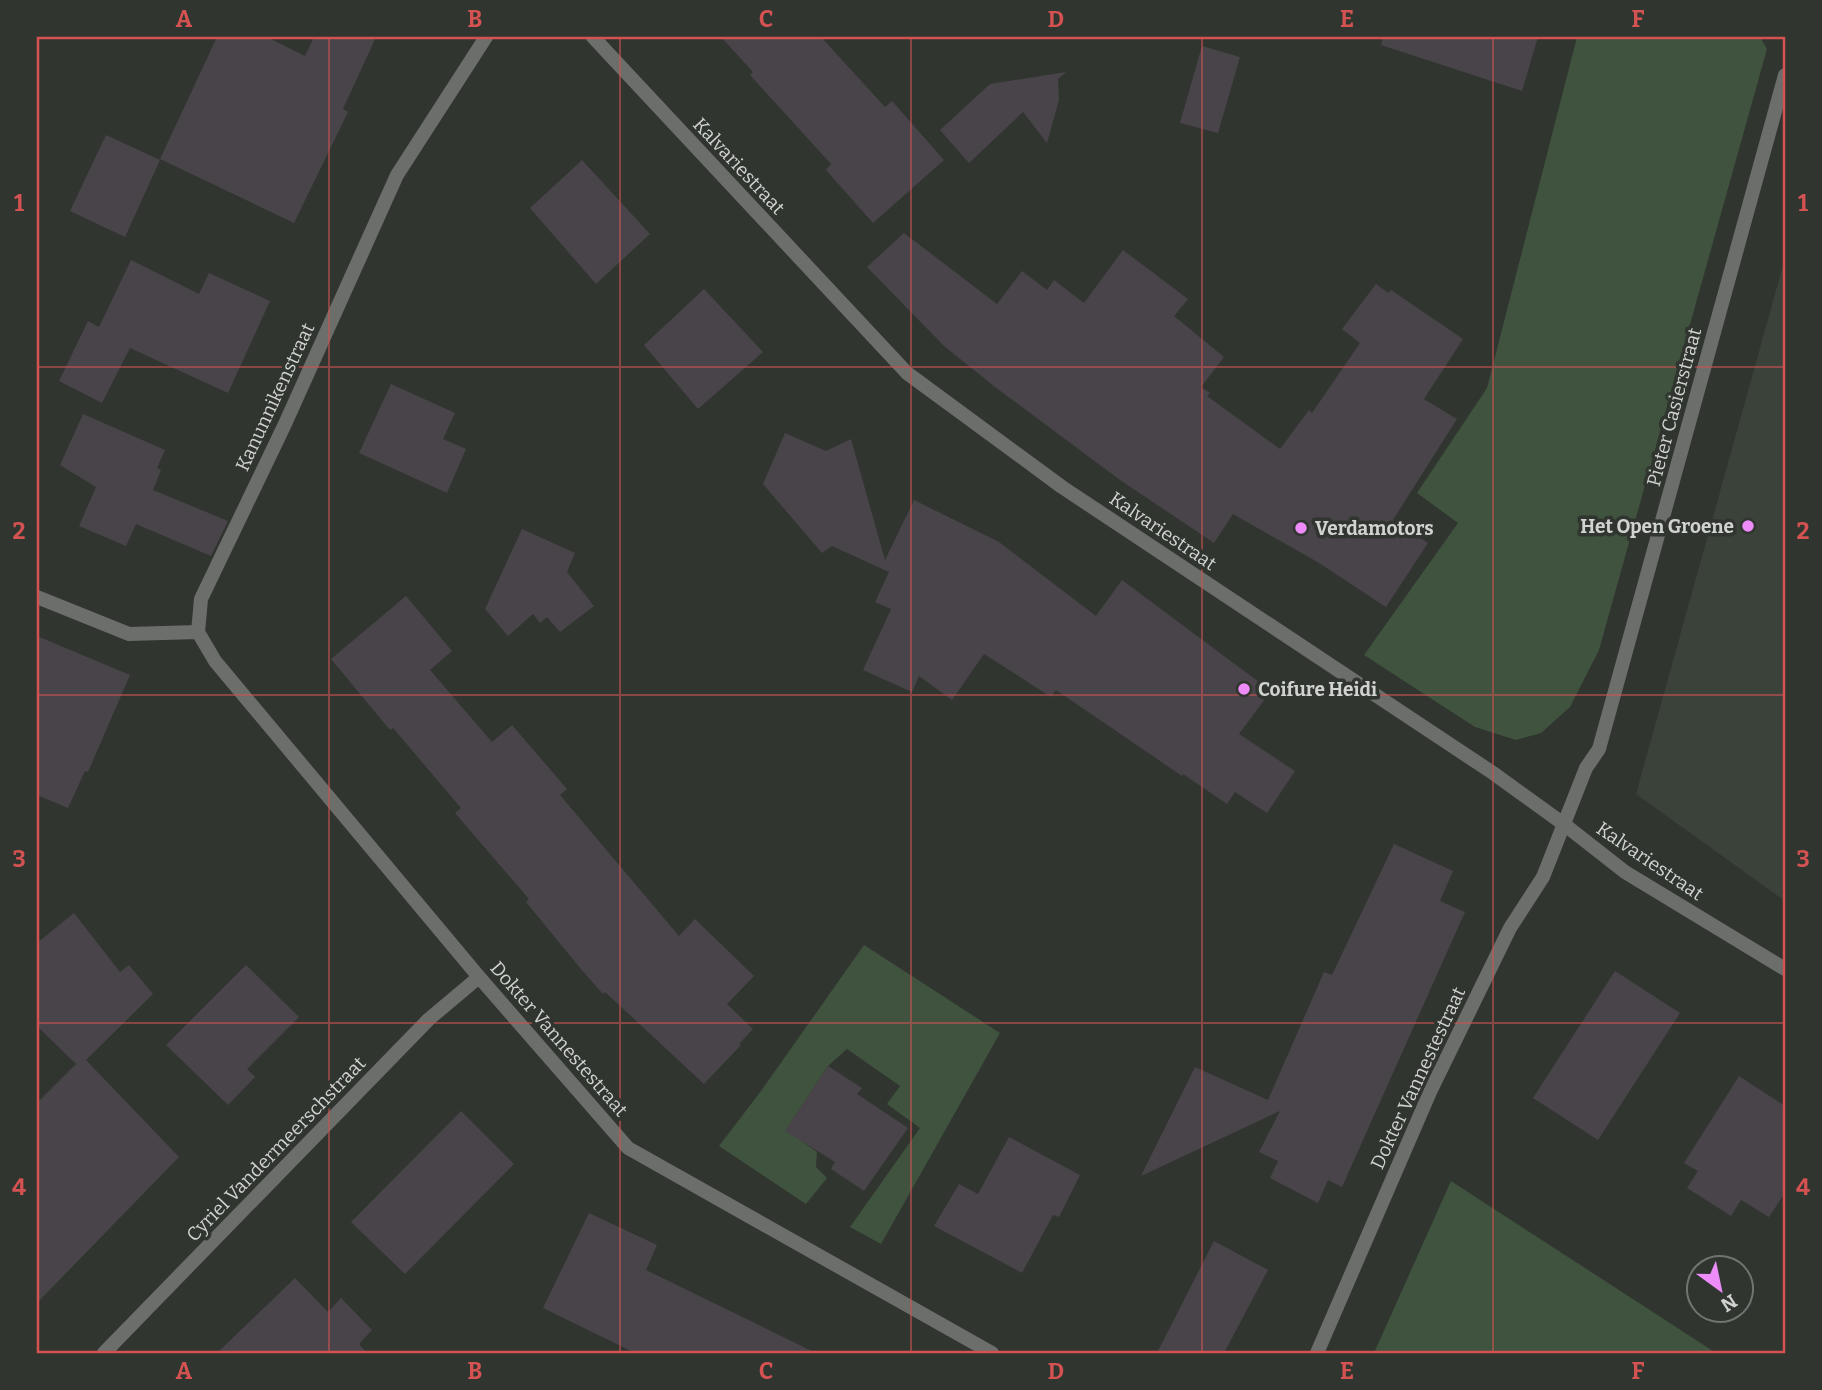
<svg xmlns="http://www.w3.org/2000/svg" width="1822" height="1390" viewBox="0 0 1822 1390" font-family="Bitter,serif">
  <rect width="100%" height="100%" fill="#313530"/>
  <path fill="#3a423a" d="M1785 258V901L1636 794Z"/>
  <path fill="#3f533e" d="M1577 37H1760L1767 49 1599 650 1570 707 1541 733 1516 740 1475 727 1364 655 1458 523 1417 493 1487 388Z
    M864 945 1000 1033 881 1244 850 1227 920 1128 887 1104 900 1086 847 1049 828 1066 786 1130 817 1152 816 1167 827 1178 806 1204 719 1146 761 1091Z
    M1451 1181 1716 1353H1374Z"/>
  <path fill="#484449" d="M217 37H267L305 56 314 37H376L343 109 348 112 294 223 160 159Z
    M721 37H821L885 107 892 101 944 160 873 223 826 170 831 164 750 75 753 72Z
    M1383 37H1538L1522 91 1381 45Z
    M1202 46 1240 57 1218 133 1180 123Z
    M1066 72 1058 79 1059 100 1047 143 1023 112 969 163 940 130 990 84Z
    M106 135 160 160 125 237 70 211Z
    M582 160 650 234 596 284 530 208Z
    M904 233 997 304 1022 271 1047 290 1054 280 1084 303 1123 250 1188 299 1174 316 1224 357 1201 387 1210 393 1207 396 1280 449 1309 410 1312 413 1360 343 1342 329 1376 284 1388 293 1391 290 1463 339 1424 399 1457 419 1393 520 1428 543 1386 607 1319 563 1233 514 1214 543 1120 480 995 387 944 346 867 267Z
    M131 260 199 294 209 273 270 301 228 393 130 348 102 403 59 381 88 321 99 327Z
    M704 289 763 352 698 409 644 345Z
    M391 384 455 413 443 439 466 449 447 493 359 453Z
    M83 414 165 450 157 468 161 470 153 490 228 521 211 556 136 524 126 546 79 526 96 487 60 465Z
    M785 433 826 451 851 439 885 560 914 500 999 542 1096 616 1122 580 1271 691 1239 734 1295 771 1267 813 1235 792 1227 804 1183 774 1182 776 1056 690 1051 697 984 654 952 700 919 676 912 692 863 670 891 609 875 602 889 572 832 546 822 553 763 484Z
    M522 529 575 553 567 572 594 606 560 632 547 617 540 623 533 614 508 636 485 609Z
    M406 596 452 651 430 670 492 742 512 725 567 789 560 795 679 936 695 919 754 976 727 1004 753 1029 739 1044 741 1045 704 1084 605 992 603 994 580 968 526 902 529 899 455 813 461 808 393 728 390 730 331 659Z
    M37 636 130 675 88 772 85 771 68 808 37 795Z
    M1394 844 1453 871 1440 901 1465 912 1342 1187 1328 1180 1318 1203 1270 1178 1278 1161 1259 1152 1280 1111 1141 1176 1195 1067 1268 1100 1324 972 1332 975Z
    M74 913 120 972 129 965 153 994 86 1060 179 1157 37 1303V1103L76 1064 37 1026V943Z
    M246 965 299 1017 247 1069 255 1077 228 1105 166 1045Z
    M1615 971 1680 1013 1598 1140 1533 1098Z
    M828 1066 862 1088 857 1094 908 1128 864 1191 831 1169 835 1162 785 1131Z
    M1739 1076 1785 1106V1193L1769 1217 1741 1200 1731 1216 1687 1188 1698 1171 1684 1163Z
    M461 1111 514 1164 405 1274 351 1222Z
    M1009 1137 1080 1175 1059 1217 1053 1215 1022 1273 934 1226 959 1184 978 1194Z
    M589 1213 657 1245 646 1270 816 1353H635L543 1308Z
    M1214 1241 1268 1270 1224 1353H1157Z
    M295 1278 328 1312 341 1298 372 1330 359 1344 367 1353H217Z"/>
  <g fill="none" stroke-linecap="round" stroke-linejoin="round">
    <path stroke="#6c6e6b" stroke-width="14" d="M593 37 907 373 1062 487 1493 773 1565 825 1625 872 1785 969
      M37 597 129 634 198 632
      M198 632 215 661 479 977 628 1148 992 1353
      M198 632 201 599 285 424 397 175 486 37
      M104 1353 429 1019 479 977
      M1317 1353 1430 1092 1510 928 1543 877 1586 768 1599 749 1785 75"/>
  </g>
  <path fill="none" stroke="#d45352" stroke-width="2" stroke-opacity="0.55" d="M329 37V1353M620 37V1353M911 37V1353M1202 37V1353M1493 37V1353M37 367H1785M37 695H1785M37 1023H1785"/>
  <g fill="#ed8cf9" stroke="#313530" stroke-width="2.5">
    <circle cx="1748" cy="526" r="7"/>
    <circle cx="1301" cy="528" r="7"/>
    <circle cx="1244" cy="689" r="7"/>
  </g>
  <g text-anchor="middle" dominant-baseline="central" stroke-width="7" stroke-linejoin="round" paint-order="stroke">
    <g font-size="19" fill="#d0d3d0" stroke="#313530">
      <text transform="translate(739 166) rotate(47)">Kalvariestraat</text>
      <text transform="translate(275 397) rotate(-65)">Kanunnikenstraat</text>
      <text transform="translate(1674 407) rotate(-75)">Pieter Casierstraat</text>
      <text transform="translate(1163 531) rotate(34)">Kalvariestraat</text>
      <text transform="translate(1650 861) rotate(34)">Kalvariestraat</text>
      <text transform="translate(559 1039) rotate(49)">Dokter Vannestestraat</text>
      <text transform="translate(1418 1078) rotate(-65)">Dokter Vannestestraat</text>
      <text transform="translate(276 1149) rotate(-46)">Cyriel Vandermeerschstraat</text>
    </g>
    <g font-size="19" font-weight="bold" fill="#d0d3d0" stroke="#313530" text-anchor="start">
      <text x="1734" y="526" text-anchor="end">Het Open Groene</text>
      <text x="1315" y="528">Verdamotors</text>
      <text x="1258" y="689">Coifure Heidi</text>
    </g>
  </g>
  <rect width="1822" height="1390" fill="none" stroke="#313530" stroke-width="77"/>
  <g transform="translate(1720 1289) rotate(147)"><circle r="33" fill="#313530" stroke="#717470" stroke-width="2"/>
  <path d="M0-5L12 26L0 18L-12 26Z" fill="#ed8cf9"/>
  <text y="-10" font-size="19" font-weight="bold" text-anchor="middle" fill="#d0d3d0">N</text>
  </g>
  <rect x="38" y="38" width="1746" height="1314" fill="none" stroke="#d45352" stroke-width="2.5"/>
  <g font-size="23" text-anchor="middle" font-weight="bold" fill="#d45352">
    <text x="184" y="27">A</text>
    <text x="475" y="27">B</text>
    <text x="766" y="27">C</text>
    <text x="1056" y="27">D</text>
    <text x="1347" y="27">E</text>
    <text x="1638" y="27">F</text>
    <text x="19" y="211">1</text>
    <text x="1803" y="211">1</text>
    <text x="19" y="539">2</text>
    <text x="1803" y="539">2</text>
    <text x="19" y="867">3</text>
    <text x="1803" y="867">3</text>
    <text x="19" y="1195">4</text>
    <text x="1803" y="1195">4</text>
    <text x="184" y="1379">A</text>
    <text x="475" y="1379">B</text>
    <text x="766" y="1379">C</text>
    <text x="1056" y="1379">D</text>
    <text x="1347" y="1379">E</text>
    <text x="1638" y="1379">F</text>
  </g>
</svg>
